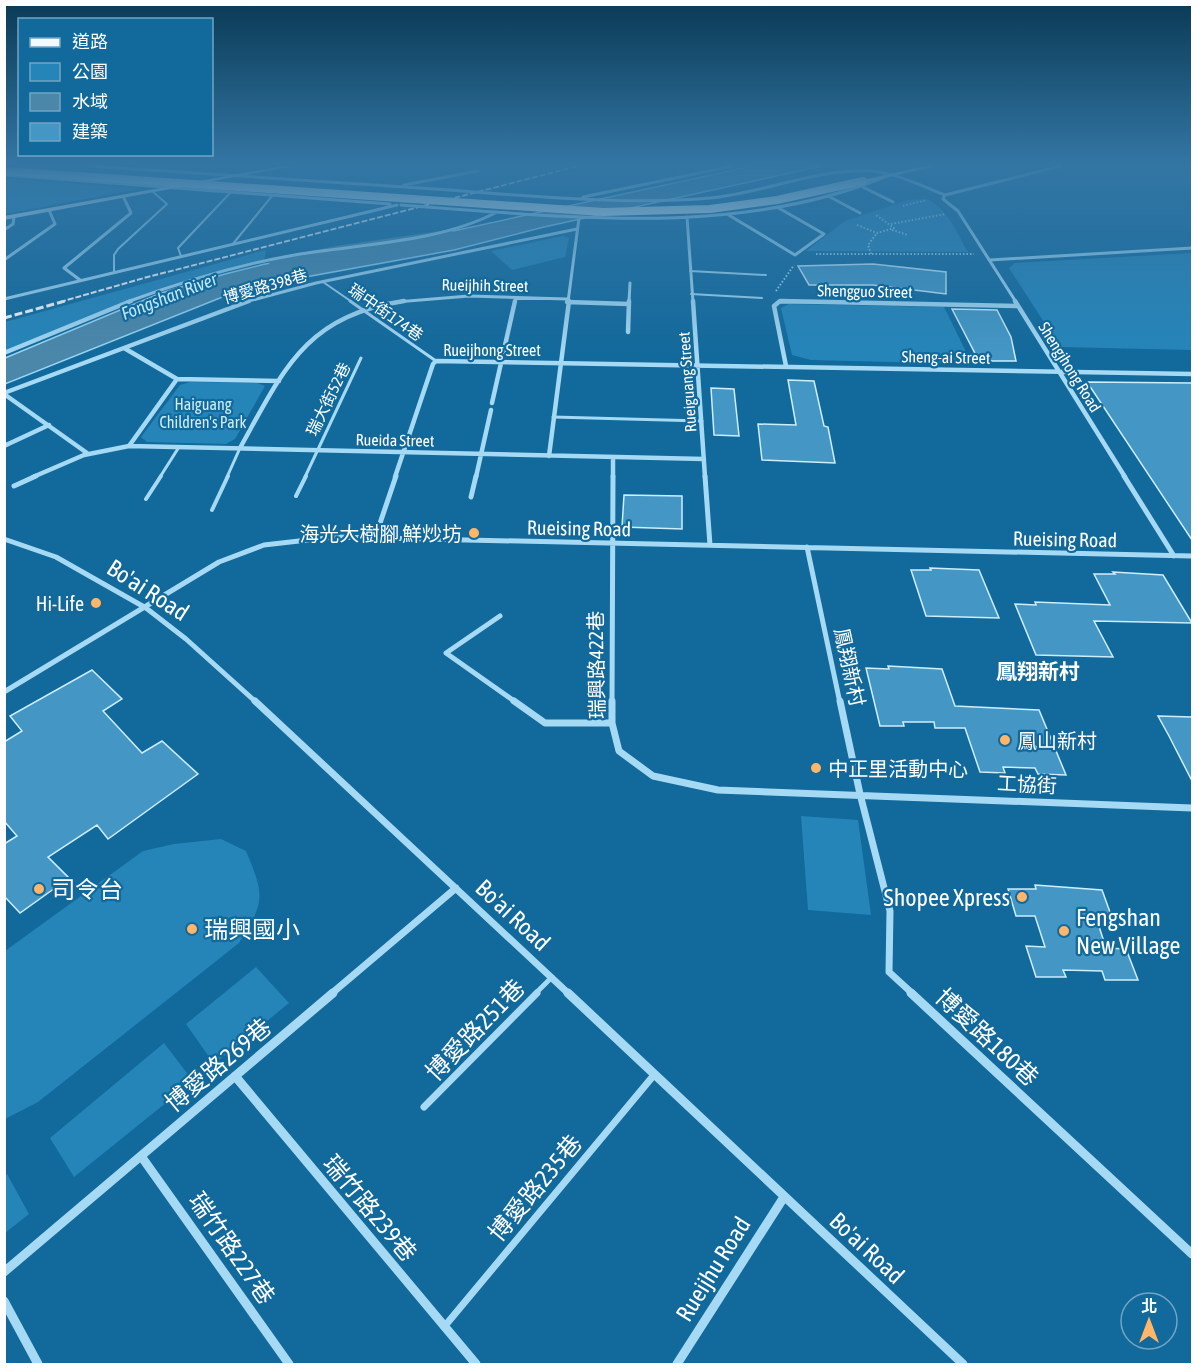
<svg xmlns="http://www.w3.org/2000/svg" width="1197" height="1369" viewBox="0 0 1197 1369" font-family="'Asap Condensed','Noto Sans TC',sans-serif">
  <rect width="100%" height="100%" fill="#12699b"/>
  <path fill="#2585b9" d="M4 179H5L144 188 5 214Z
    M927 199C948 209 957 233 968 252L806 251 845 221 907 200Z
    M563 236 569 238 565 257 512 270 491 251Z
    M266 250 264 261 145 296 5 351V322Z
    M1192 253V350L1060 347 1009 268 1015 263Z
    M789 304 944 307 972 364 811 360 792 355 781 308Z
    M190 382 257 383 265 386 235 439 226 444 147 442 141 437 180 385Z
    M801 816 858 820 871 915 808 910Z
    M221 839 246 851C265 896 265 902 239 943L38 1102 5 1119V951L143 851 174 844Z
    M256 967 289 1003 214 1064 186 1024Z
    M164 1043 193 1081 74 1177 50 1138Z
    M7 1174 29 1214 5 1233 4 1176Z"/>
  <path fill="#4b87a9" stroke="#98d7f7" stroke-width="1.5" d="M753 166H822L544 227 454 250 245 288 5 384V358L161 293 225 274 265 264 370 249Z"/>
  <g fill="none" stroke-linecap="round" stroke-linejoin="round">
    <path fill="#4b87a9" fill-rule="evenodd" d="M447 230 454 232 457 236 454 240 279 269 272 267 269 263 272 259 336 246Z"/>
  </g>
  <path fill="#4497c5" stroke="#ceedfd" stroke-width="1.5" d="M873 264 946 272V294L873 285H809L798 266Z
    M952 309 997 310 1011 337 1016 361H979Z
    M788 380 814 381 824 426 828 427 835 463 762 460 758 424 796 425Z
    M1087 382 1192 383V540Z
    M711 388 734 389 739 436 714 435Z
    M624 495 682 496V529L622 527Z
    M930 568 979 570 999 618 926 616 911 570H931Z
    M1113 572 1163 575 1192 623 1094 621 1113 657 1036 655 1015 604 1036 605 1035 602 1110 605 1094 574H1115Z
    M888 666 942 669 955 706 1039 710 1066 775 1038 774 1035 768 1003 767 1005 773 980 772 965 728H935L934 722H903L904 726H880L866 668 889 669Z
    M92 670 122 699 103 711 142 753 162 741 198 774 108 839 97 825 48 857 69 878 20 913 4 896V844L17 836 4 821V742L22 731 10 716Z
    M1158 716 1192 717V781L1169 736Z
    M1035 885 1102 890 1111 915 1095 914 1106 948 1126 949 1138 980H1105L1102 971 1063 970 1066 977H1036L1026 946 1045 947 1035 916H1016L1008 889H1036Z"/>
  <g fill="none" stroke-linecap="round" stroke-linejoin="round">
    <path stroke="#a6d9f4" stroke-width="2" stroke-dasharray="1.5 2" stroke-linecap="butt" d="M903 206 927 200
      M891 224 946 214
      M857 225 877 233 894 228 876 215
      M892 230 908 235
      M816 254H974
      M871 254 868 245 877 233
      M776 291 794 265"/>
    <path stroke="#a6d9f4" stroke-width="2" d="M232 245 272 196
      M181 256 178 248 230 193
      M690 271 766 275
      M114 272V255L118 249 167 204 152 191
      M323 282 352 302
      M691 294 762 298"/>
    <path stroke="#a6d9f4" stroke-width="3" d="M350 301 436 361
      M553 417 702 421
      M160 477 179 447
      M227 477 240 448
      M305 477 361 358"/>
    <path stroke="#a6d9f4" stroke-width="4" d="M296 496 306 476
      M146 499 161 476
      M212 510 228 476"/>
    <path stroke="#a6d9f4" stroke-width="5" d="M535 994 552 977"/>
    <path stroke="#a6d9f4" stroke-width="7" d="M424 1107 537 993
      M444 1327 654 1075"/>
    <path stroke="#a6d9f4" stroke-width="3" d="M90 166 450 190
      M4 175 390 204
      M404 185 478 171
      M863 187 893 202
      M500 194C570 199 640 204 710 198 764 193 817 168 871 171 896 173 922 186 945 195
      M945 195 943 199 958 211 1016 302
      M945 195 1061 166
      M828 196 860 213
      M583 197 733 166
      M427 207C578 218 743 236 887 176
      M727 214 795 255 824 234 777 207
      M687 217 693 302
      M4 230 13 224 14 217
      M4 260 55 224 49 210
      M990 260 1192 248
      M80 280 64 268 131 213 123 196
      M4 299 397 205
      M127 302C184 281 241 264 300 254 363 244 440 242 497 212
      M245 302 316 283 577 229
      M396 302 469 296 567 299
      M515 302 516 298
      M567 302H570
      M568 302 579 218
      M629 302 630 283
      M779 302H832"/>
    <path stroke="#a6d9f4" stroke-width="4.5" d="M693 301 705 477
      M1015 301 1125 477
      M567 302 629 304
      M628 332 629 301
      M124 348 177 379 279 381
      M4 353 131 301
      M786 366 774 306 780 301 1017 306
      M4 393 249 301
      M4 394 87 453
      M492 403 515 301
      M4 446 49 425
      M129 446 177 379
      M240 448C284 369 305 316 404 301
      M549 456 569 301
      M33 477 84 455 129 446 704 459
      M395 477 433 364 436 361 1192 374
      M476 477 491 410
      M613 477V457"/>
    <path stroke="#a6d9f4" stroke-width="5" d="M705 476 710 545
      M1124 476 1174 556
      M14 486 36 476
      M471 497 476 476
      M375 538 396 476
      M4 539 56 557 146 608 186 639 257 703
      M807 547 840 703
      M500 616 446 653 517 703
      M4 692 219 562 264 545 334 537 1192 556
      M612 703 613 476"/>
    <path stroke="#a6d9f4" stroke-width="7" d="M255 701 569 994
      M514 701 545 723H612
      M612 701V723L619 751 653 776 718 790 1192 808
      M840 701 860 794 890 911 889 972 913 994
      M331 994 456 888"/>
    <path stroke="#a6d9f4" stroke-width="9" d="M568 993 963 1364
      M911 993 1192 1254
      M235 1076 476 1364
      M141 1156 289 1364
      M4 1272 333 993
      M4 1301 38 1364
      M677 1364 784 1197"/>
    <path fill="#d6effd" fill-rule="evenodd" d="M283 166H294L4 220V216Z"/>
    <path fill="#f3faff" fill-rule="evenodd" d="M924 166H936L863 183 859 181Z"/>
    <path stroke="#fff" stroke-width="2" stroke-dasharray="6 2" stroke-linecap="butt" d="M60 302 144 278 578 166"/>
    <path stroke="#fff" stroke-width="3" stroke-dasharray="8 3" stroke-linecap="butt" d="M4 318 65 301"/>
    <path stroke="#a6d9f4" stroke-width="3" d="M450 190 500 194
      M401 205 427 207"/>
    <path stroke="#f3faff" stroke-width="8" d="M4 171 603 212 710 209 777 200 863 181"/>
  </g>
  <linearGradient id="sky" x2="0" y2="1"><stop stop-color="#0a3a55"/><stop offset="0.46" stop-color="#3376a4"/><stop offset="1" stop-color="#3376a4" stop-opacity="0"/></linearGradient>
  <rect width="1197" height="357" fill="url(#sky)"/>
  <g fill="#ffb669" stroke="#12699b" stroke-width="2">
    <circle cx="474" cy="533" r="6"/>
    <circle cx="96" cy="603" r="6"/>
    <circle cx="1005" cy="740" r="6"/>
    <circle cx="816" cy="768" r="6"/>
    <circle cx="39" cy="889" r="6"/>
    <circle cx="1022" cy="897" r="6"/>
    <circle cx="192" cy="929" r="6"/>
    <circle cx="1064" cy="931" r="6"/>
  </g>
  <g text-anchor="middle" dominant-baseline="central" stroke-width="4.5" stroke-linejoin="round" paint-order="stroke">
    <g font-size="16" fill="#fff" stroke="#12699b">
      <text transform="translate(485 285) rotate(1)">Rueijhih Street</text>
      <text transform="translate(265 286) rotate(-16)">博愛路398巷</text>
      <text transform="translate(865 291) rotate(1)">Shengguo Street</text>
      <text transform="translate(386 312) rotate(35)">瑞中街174巷</text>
      <text x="492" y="350">Rueijhong Street</text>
      <text transform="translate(946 357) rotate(1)">Sheng-ai Street</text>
      <text transform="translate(1070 367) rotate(58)">Shengjhong Road</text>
      <text transform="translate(687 382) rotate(-94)">Rueiguang Street</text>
      <text transform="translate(328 399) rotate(-64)">瑞大街52巷</text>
      <text transform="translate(395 440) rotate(1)">Rueida Street</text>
    </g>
    <g font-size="16" fill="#ceedfd" stroke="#12699b">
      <text x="203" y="404">Haiguang<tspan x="203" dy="18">Children's Park</tspan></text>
    </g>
    <g font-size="18" font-style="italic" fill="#bee6fb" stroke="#12699b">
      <text transform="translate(169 296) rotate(-21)">Fongshan River</text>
    </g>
    <g font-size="20" fill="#fff" stroke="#12699b">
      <text transform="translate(579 528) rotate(1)">Rueising Road</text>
      <text transform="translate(1065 539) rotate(1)">Rueising Road</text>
      <text transform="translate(596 665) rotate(-91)">瑞興路422巷</text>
      <text transform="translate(850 667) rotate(78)">鳳翔新村</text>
      <text transform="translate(1027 784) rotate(3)">工協街</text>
    </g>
    <g font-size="20" fill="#fff" stroke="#12699b" text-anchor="end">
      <text x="462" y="533">海光大樹腳 鮮炒坊</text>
      <text x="84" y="603">Hi-Life</text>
      <text x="1017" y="740" text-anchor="start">鳳山新村</text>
      <text x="828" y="768" text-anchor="start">中正里活動中心</text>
    </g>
    <g font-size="21" font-weight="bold" fill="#fff" stroke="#12699b">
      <text x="1038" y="671">鳳翔新村</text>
    </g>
    <g font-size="24" fill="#fff" stroke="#12699b">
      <text transform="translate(148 590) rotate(33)">Bo'ai Road</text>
      <text transform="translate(513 915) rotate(43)">Bo'ai Road</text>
      <text transform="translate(475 1030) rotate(-46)">博愛路251巷</text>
      <text transform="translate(987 1037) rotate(43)">博愛路180巷</text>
      <text transform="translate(218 1065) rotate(-40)">博愛路269巷</text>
      <text transform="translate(535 1188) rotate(-50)">博愛路235巷</text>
      <text transform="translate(370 1208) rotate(50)">瑞竹路239巷</text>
      <text transform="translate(232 1248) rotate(55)">瑞竹路227巷</text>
      <text transform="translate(867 1248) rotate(43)">Bo'ai Road</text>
      <text transform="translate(713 1269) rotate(-58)">Rueijhu Road</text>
    </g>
    <g font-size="24" fill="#fff" stroke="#12699b" text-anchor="start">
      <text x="51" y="889">司令台</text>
      <text x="1010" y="897" text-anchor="end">Shopee Xpress</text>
      <text x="1076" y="917">Fengshan<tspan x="1076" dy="28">New Village</tspan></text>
      <text x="204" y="929">瑞興國小</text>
    </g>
  </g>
  <rect width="1197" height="1369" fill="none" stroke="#ffffff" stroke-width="12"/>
  <rect x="18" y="18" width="195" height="138" fill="#12699b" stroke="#71a5c3" stroke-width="1.5"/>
  <rect x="30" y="38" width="30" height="9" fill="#f3faff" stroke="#71a5c3" stroke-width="1.5"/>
  <text x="72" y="48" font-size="18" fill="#ffffff">道路</text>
  <rect x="30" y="63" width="30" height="18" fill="#2585b9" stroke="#71a5c3" stroke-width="1.5"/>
  <text x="72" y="78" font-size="18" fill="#ffffff">公園</text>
  <rect x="30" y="93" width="30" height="18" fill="#4b87a9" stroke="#71a5c3" stroke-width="1.5"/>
  <text x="72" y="108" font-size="18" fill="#ffffff">水域</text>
  <rect x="30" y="123" width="30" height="18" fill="#4497c5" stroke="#71a5c3" stroke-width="1.5"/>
  <text x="72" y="138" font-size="18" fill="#ffffff">建築</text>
  <g transform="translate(1149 1321)"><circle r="28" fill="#12699b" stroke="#71a5c3" stroke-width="1.5"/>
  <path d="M0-4.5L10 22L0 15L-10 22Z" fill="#ffb669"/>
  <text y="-9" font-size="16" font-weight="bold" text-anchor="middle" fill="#ffffff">北</text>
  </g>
</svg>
